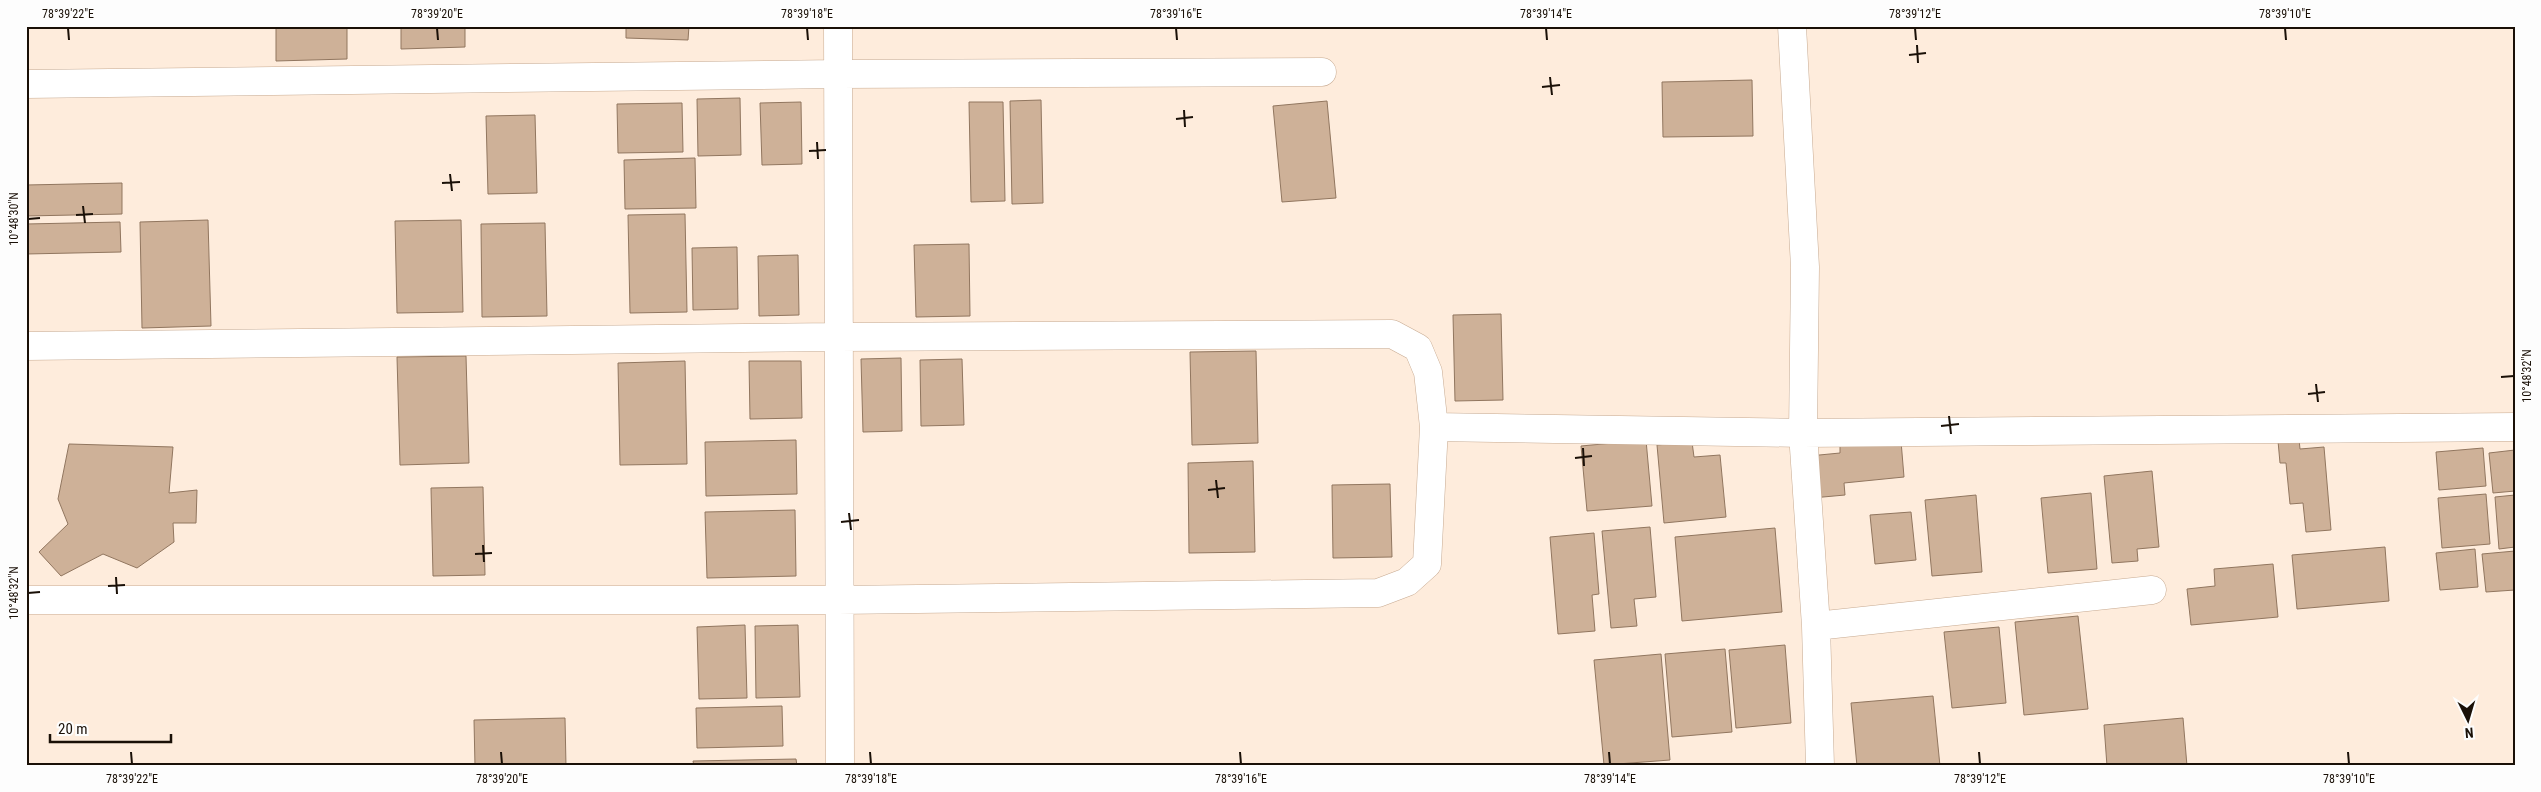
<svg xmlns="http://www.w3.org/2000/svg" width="2541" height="792" viewBox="0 0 2541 792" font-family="'Roboto Condensed',sans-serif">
  <rect width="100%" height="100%" fill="#feecdc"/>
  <path fill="#ceb198" stroke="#91765f" d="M276 26H347V59L276 61Z
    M401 26H465V47L401 49Z
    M626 26H689L688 40 626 38Z
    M1752 80 1753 136 1663 137 1662 82Z
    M740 98 741 155 698 156 697 99Z
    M1041 100 1043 203 1012 204 1010 101Z
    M1327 101 1336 198 1282 202 1273 106Z
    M801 102 802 164 762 165 760 103Z
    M969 102H1003L1005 201 971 202Z
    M682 103 683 152 618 153 617 104Z
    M535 115 537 193 488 194 486 116Z
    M695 158 696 208 625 209 624 160Z
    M122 183V214L26 216V185Z
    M685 214 687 312 630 313 628 215Z
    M208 220 211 326 142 328 140 222Z
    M461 220 463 312 397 313 395 221Z
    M120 222 121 252 26 254V224Z
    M545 223 547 316 482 317 481 224Z
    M969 244 970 316 916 317 914 245Z
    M737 247 738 309 693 310 692 248Z
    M798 255 799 315 759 316 758 256Z
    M1501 314 1503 400 1455 401 1453 315Z
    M1256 351 1258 443 1192 445 1190 352Z
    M466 356 469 463 400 465 397 357Z
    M901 358 902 431 863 432 861 359Z
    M962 359 964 425 921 426 920 360Z
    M685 361 687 464 620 465 618 363Z
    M749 361H801L802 418 750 419Z
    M2299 439 2300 449 2324 447 2331 530 2306 532 2303 503 2290 504 2286 463H2280L2278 441Z
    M796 440 797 494 706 496 705 442Z
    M1646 440 1652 506 1587 511 1581 446Z
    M1901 441 1904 477 1844 483 1845 495 1812 498 1809 456 1840 453V446Z
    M1692 442 1694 457 1720 455 1726 517 1664 523 1657 445Z
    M69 444 173 447 169 493 197 490 196 523H173L174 542 137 568 103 554 61 576 39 552 68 524 58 499Z
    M2483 448 2486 486 2439 490 2436 452Z
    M2515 450V491L2493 493 2489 453Z
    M1253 461 1255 552 1189 553 1188 463Z
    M2152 471 2159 547 2137 549 2138 561 2112 563 2104 476Z
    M1390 484 1392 557 1333 558 1332 485Z
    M483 487 485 575 433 576 431 488Z
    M2091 493 2097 569 2048 573 2041 498Z
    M2486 494 2490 544 2442 548 2438 498Z
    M1976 495 1982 572 1932 576 1925 500Z
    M2515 495V547L2499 549 2495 497Z
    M795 510 796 576 707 578 705 512Z
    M1911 512 1916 560 1875 564 1870 515Z
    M1650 527 1656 597 1634 599 1637 626 1611 628 1602 531Z
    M1775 528 1782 612 1682 621 1675 537Z
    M1594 533 1599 594 1592 595 1595 631 1558 634 1550 537Z
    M2385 547 2389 601 2297 609 2292 555Z
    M2475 549 2478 587 2440 590 2436 553Z
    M2515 551V590L2486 592 2482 554Z
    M2273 564 2278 617 2191 625 2187 589 2215 586 2214 569Z
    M2078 616 2088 709 2024 715 2015 622Z
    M745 625 747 698 699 699 697 627Z
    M798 625 800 697 756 698 755 626Z
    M1999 627 2006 703 1952 708 1944 632Z
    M1785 645 1791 723 1736 728 1729 650Z
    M1725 649 1732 732 1672 737 1665 654Z
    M1661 654 1670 760 1604 765 1594 660Z
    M1933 696 1940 766H1857L1851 703Z
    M782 706 783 746 697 748 696 708Z
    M565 718 566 766H475L474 720Z
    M2183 718 2187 766H2107L2104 725Z
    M796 759 797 766H694L693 761Z"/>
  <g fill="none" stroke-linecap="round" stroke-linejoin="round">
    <g stroke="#c7aa91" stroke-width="29">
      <path id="minor" d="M838 26 840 766
        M1792 26 1805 267 1803 433 1816 626 1820 766
        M26 84 838 74 1322 72
        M26 346 839 337 1392 334 1418 348 1428 372 1434 427 1803 433 2515 427
        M26 600H838L1378 593 1407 582 1427 564 1434 427
        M1816 626 2152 590"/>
    </g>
    <use href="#minor" stroke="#fff" stroke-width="28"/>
  </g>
  <path fill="none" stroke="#1a1007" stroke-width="2" d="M68 28 69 40M437 28 438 40M807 28 808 40M1176 28 1177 40M1546 28 1547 40M1915 28 1916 40M2285 28 2286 40M1917 45 1918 63M1909 55 1926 53M1550 77 1552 95M1542 87 1560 85M1184 110 1185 127M1176 119 1193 117M817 142 818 159M809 151 826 150M450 174 452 191M442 183 460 182M83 206 85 223M76 215 93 214M28 219 40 218M2501 377 2514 376M2316 384 2318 402M2308 394 2325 392M1949 416 1951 434M1941 426 1959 424M1583 448 1584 466M1575 458 1592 456M1216 480 1218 498M1208 490 1225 488M849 513 851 530M841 522 859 520M483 545 484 562M475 554 492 553M116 577 117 594M108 586 125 585M28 593 40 592M131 752 132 764M501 752 502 764M870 752 871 764M1240 752 1241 764M1609 752 1610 764M1979 752 1980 764M2348 752 2349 764"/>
  <rect width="2541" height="792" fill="none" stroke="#fdfdfd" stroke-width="55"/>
  <g transform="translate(2468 720) rotate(175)" stroke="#fdfdfd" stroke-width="4" paint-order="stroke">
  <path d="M0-4L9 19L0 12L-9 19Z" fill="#1a1007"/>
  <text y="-8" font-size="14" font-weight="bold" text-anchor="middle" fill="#1a1007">N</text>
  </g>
  <path d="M50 734v8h121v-8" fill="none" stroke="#1a1007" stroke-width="2.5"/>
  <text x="58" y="734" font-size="15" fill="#1a1007" stroke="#fdfdfd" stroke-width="4" paint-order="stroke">20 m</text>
  <rect x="28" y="28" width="2486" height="736" fill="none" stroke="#1a1007" stroke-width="2"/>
  <g font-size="12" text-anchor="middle" fill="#1a1007">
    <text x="68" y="18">78°39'22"E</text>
    <text x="437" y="18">78°39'20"E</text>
    <text x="807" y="18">78°39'18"E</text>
    <text x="1176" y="18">78°39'16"E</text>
    <text x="1546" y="18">78°39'14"E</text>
    <text x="1915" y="18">78°39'12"E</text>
    <text x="2285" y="18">78°39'10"E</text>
    <text transform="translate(14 219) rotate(-90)" y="4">10°48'30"N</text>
    <text transform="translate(2527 376) rotate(-90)" y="4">10°48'32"N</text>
    <text transform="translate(14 593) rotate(-90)" y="4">10°48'32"N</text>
    <text x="132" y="783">78°39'22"E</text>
    <text x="502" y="783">78°39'20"E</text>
    <text x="871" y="783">78°39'18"E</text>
    <text x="1241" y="783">78°39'16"E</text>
    <text x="1610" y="783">78°39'14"E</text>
    <text x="1980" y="783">78°39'12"E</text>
    <text x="2349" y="783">78°39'10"E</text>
  </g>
</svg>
